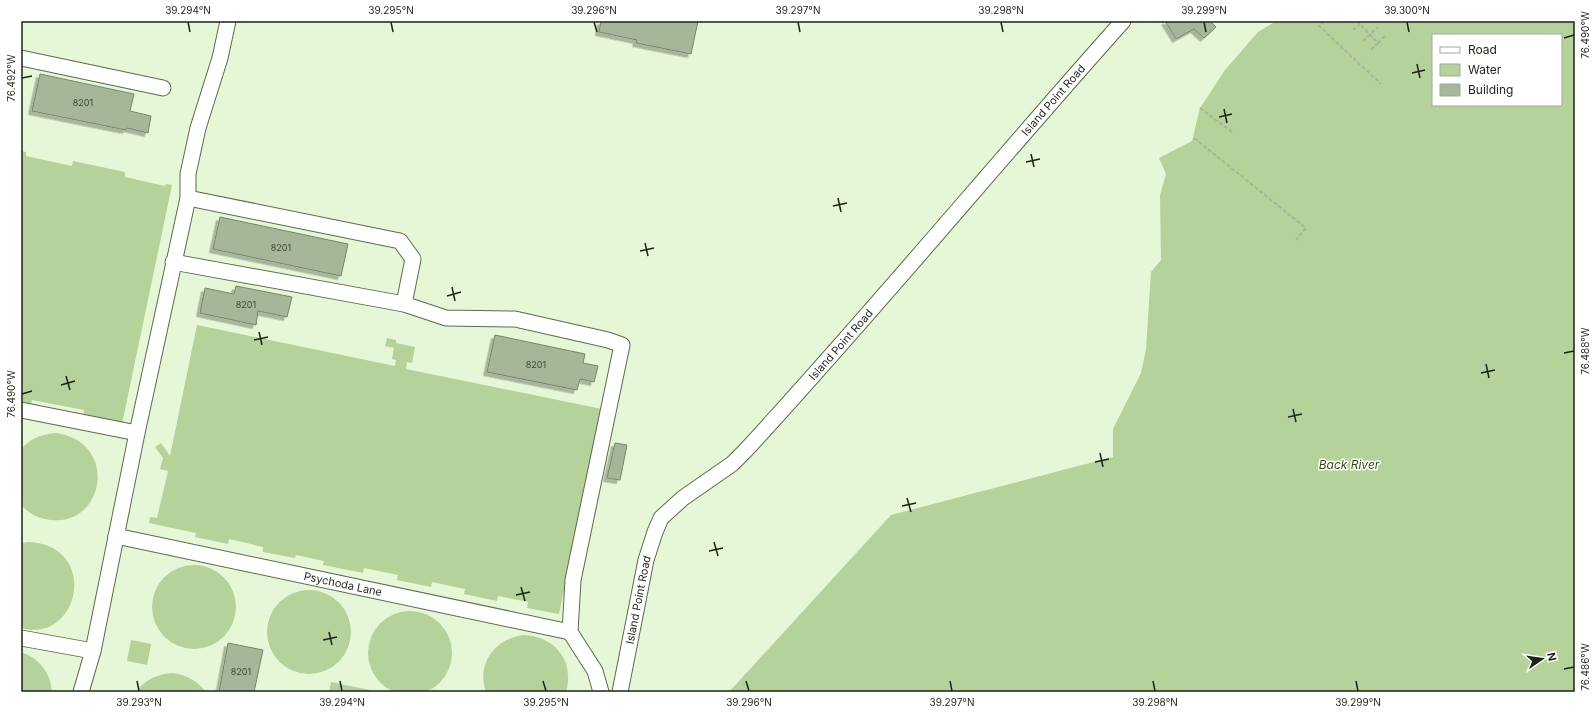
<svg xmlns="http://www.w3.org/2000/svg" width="1596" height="713" viewBox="0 0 1596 713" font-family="Inter,sans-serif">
  <defs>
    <filter id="shadow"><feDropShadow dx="-3.5" dy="3.5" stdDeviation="0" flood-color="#0004"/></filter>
  </defs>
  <rect width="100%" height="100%" fill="#e6f7d7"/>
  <path fill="#b4d299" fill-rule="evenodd" d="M1276 21H1575V692H729L891 515 1113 457V429L1141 373 1146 349 1151 272 1161 260 1160 195 1166 174 1159 158 1192 141 1200 108 1225 70 1258 32ZM1433 35H1561V105H1433Z
    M21 151 26 152V156L72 166 73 161 125 172V177L165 186 166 184 172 185 122 424 83 416 84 410 32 400 31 404 21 402Z
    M197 325 395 366 396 360 392 359 394 348 385 346 387 338 396 340V343L415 347 412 363 407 362 406 369 602 409 559 614 527 608 528 602 498 596 497 601 464 594 465 589 432 582 431 587 397 580 398 575 364 568 363 573 323 565 324 561 296 555 295 558 263 552V547L229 539 228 544 195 537 196 533 149 523 150 517 157 518 168 471 160 469 163 458 155 447 161 443 170 456Z
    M56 433C119 442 105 526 51 520 39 519 29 514 21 505V449C31 438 42 434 56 433Z
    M29 542C100 546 80 644 21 628V543Z
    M152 607a42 42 0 1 1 84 0a42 42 0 1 1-84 0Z
    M267 632a42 42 0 1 1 84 0a42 42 0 1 1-84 0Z
    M368 653a42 42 0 1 1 84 0a42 42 0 1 1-84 0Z
    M523 635C555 636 575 661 566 692H486C476 664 495 639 523 635Z
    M131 640 151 644 147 665 127 661Z
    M21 652C39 658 51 673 52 692H21Z
    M173 673C186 675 198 681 206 692H136C145 679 158 674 173 673Z
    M331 682 370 690V692H329Z"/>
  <path fill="#a6b698" stroke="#778669" filter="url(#shadow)" d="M601 21H698L691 54 636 43 637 40 599 32Z
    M1165 21H1210L1216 27 1204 38 1194 29 1176 39Z
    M40 74 134 94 130 111 151 116 148 133 127 128 126 130 32 111Z
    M220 217 348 244 341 276 213 249Z
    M236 286 292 297 287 317 258 311 256 325 200 313 205 288 234 294Z
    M495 335 585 354 583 363 598 366 594 382 580 379 577 390 487 372Z
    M615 443 627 445 620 480 607 478Z
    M228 643 263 650 254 692H219Z"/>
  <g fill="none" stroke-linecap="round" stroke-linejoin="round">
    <g stroke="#5c6b4f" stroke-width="17">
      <g id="minor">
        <path d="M21 58 163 88"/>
        <path d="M188 198 400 241 413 259 404 304"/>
        <path d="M173 262 404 304 446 318 515 319 608 340 622 345 573 580 570 632 595 671 601 692"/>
        <path d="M21 410 137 433"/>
        <path id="s1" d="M116 536 570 632"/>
        <path d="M21 638 93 651"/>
        <path d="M81 692 93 651 137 433 188 198V174L198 128 220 58 228 21"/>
        <path id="s2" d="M620 692 646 560 655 532 661 518 683 498 732 464 746 450C875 310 996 163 1123 21"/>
      </g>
    </g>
    <path stroke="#a8b59c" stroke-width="2" stroke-dasharray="4 2" stroke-linecap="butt" d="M1324 21 1319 26 1381 84
      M1357 21 1378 43 1371 50
      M1353 30 1360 24
      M1363 41 1378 27
      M1378 43 1385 36
      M1200 108 1232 132
      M1194 138 1306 228 1296 240"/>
    <use href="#minor" stroke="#fff" stroke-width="15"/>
  </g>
  <path fill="none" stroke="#1d2317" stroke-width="1.5" d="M188 22 190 32M391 22 393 32M594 22 597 32M798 22 800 32M1001 22 1003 32M1204 22 1206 32M1407 22 1409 32M1564 38 1574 35M1417 64 1420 78M1412 73 1425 70M22 78 32 76M1224 109 1227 123M1219 117 1232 114M1031 154 1034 167M1026 162 1040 159M838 198 841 212M833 206 847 203M645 243 648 256M640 251 654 248M452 287 455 301M447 296 461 292M259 332 262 345M254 340 268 337M1564 353 1574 351M1486 364 1489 378M1481 373 1495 370M66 376 70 390M61 385 75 381M22 394 32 391M1293 409 1296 422M1288 417 1302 414M1100 453 1103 467M1095 462 1109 459M907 498 911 512M902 506 916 503M714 542 718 556M709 551 723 548M521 587 525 601M516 595 530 592M329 632 332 645M323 640 337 637M1564 669 1574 667M137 681 139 691M340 681 342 691M543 681 546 691M746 681 749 691M950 681 952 691M1153 681 1155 691M1356 681 1358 691"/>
  <g text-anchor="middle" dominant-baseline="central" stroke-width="3" stroke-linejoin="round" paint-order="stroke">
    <g font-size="9" fill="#3f4837">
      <text x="83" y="102">8201</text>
      <text x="281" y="247">8201</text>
      <text x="246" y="304">8201</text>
      <text x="536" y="364">8201</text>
      <text x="241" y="671">8201</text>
    </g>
    <g font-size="11" fill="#1d2317" stroke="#fff">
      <text stroke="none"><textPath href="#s2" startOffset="754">Island Point Road</textPath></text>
      <text stroke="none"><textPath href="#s2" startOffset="430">Island Point Road</textPath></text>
      <text stroke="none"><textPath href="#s1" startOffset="232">Psychoda Lane</textPath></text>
      <text stroke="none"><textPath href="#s2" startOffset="94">Island Point Road</textPath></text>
    </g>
    <g font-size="12" font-style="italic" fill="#344e13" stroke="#fff">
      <text x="1349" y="464">Back River</text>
    </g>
  </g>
  <rect width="1596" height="713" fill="none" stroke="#ffffff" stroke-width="44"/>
  <rect x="1432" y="34" width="130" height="72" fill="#ffffff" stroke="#a5a7a2"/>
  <rect x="1440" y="47" width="20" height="6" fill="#ffffff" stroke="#a5a7a2"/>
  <text x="1468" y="54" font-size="12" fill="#1d2317">Road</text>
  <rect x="1440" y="64" width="20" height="12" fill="#b4d299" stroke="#a5a7a2"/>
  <text x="1468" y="74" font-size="12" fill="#1d2317">Water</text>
  <rect x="1440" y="84" width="20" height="12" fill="#a6b698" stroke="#a5a7a2"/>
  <text x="1468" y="94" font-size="12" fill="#1d2317">Building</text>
  <g transform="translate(1542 659) rotate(77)" stroke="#ffffff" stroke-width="3" paint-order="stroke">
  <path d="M0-3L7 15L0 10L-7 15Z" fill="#1d2317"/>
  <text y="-6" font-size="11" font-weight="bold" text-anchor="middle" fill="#1d2317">N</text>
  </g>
  <rect x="22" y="22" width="1552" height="669" fill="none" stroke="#1d2317" stroke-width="1.5"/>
  <g font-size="10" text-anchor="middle" fill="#1d2317">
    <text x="188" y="14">39.294°N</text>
    <text x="391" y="14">39.295°N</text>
    <text x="594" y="14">39.296°N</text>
    <text x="798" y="14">39.297°N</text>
    <text x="1001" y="14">39.298°N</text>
    <text x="1204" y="14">39.299°N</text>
    <text x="1407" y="14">39.300°N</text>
    <text transform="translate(1585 35) rotate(-90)" y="4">76.490°W</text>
    <text transform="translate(11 78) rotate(-90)" y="4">76.492°W</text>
    <text transform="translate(1585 351) rotate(-90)" y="4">76.488°W</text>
    <text transform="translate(11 394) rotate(-90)" y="4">76.490°W</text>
    <text transform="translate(1585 667) rotate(-90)" y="4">76.486°W</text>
    <text x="139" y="706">39.293°N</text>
    <text x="342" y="706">39.294°N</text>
    <text x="546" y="706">39.295°N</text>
    <text x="749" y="706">39.296°N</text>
    <text x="952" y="706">39.297°N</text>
    <text x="1155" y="706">39.298°N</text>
    <text x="1358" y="706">39.299°N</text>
  </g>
</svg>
